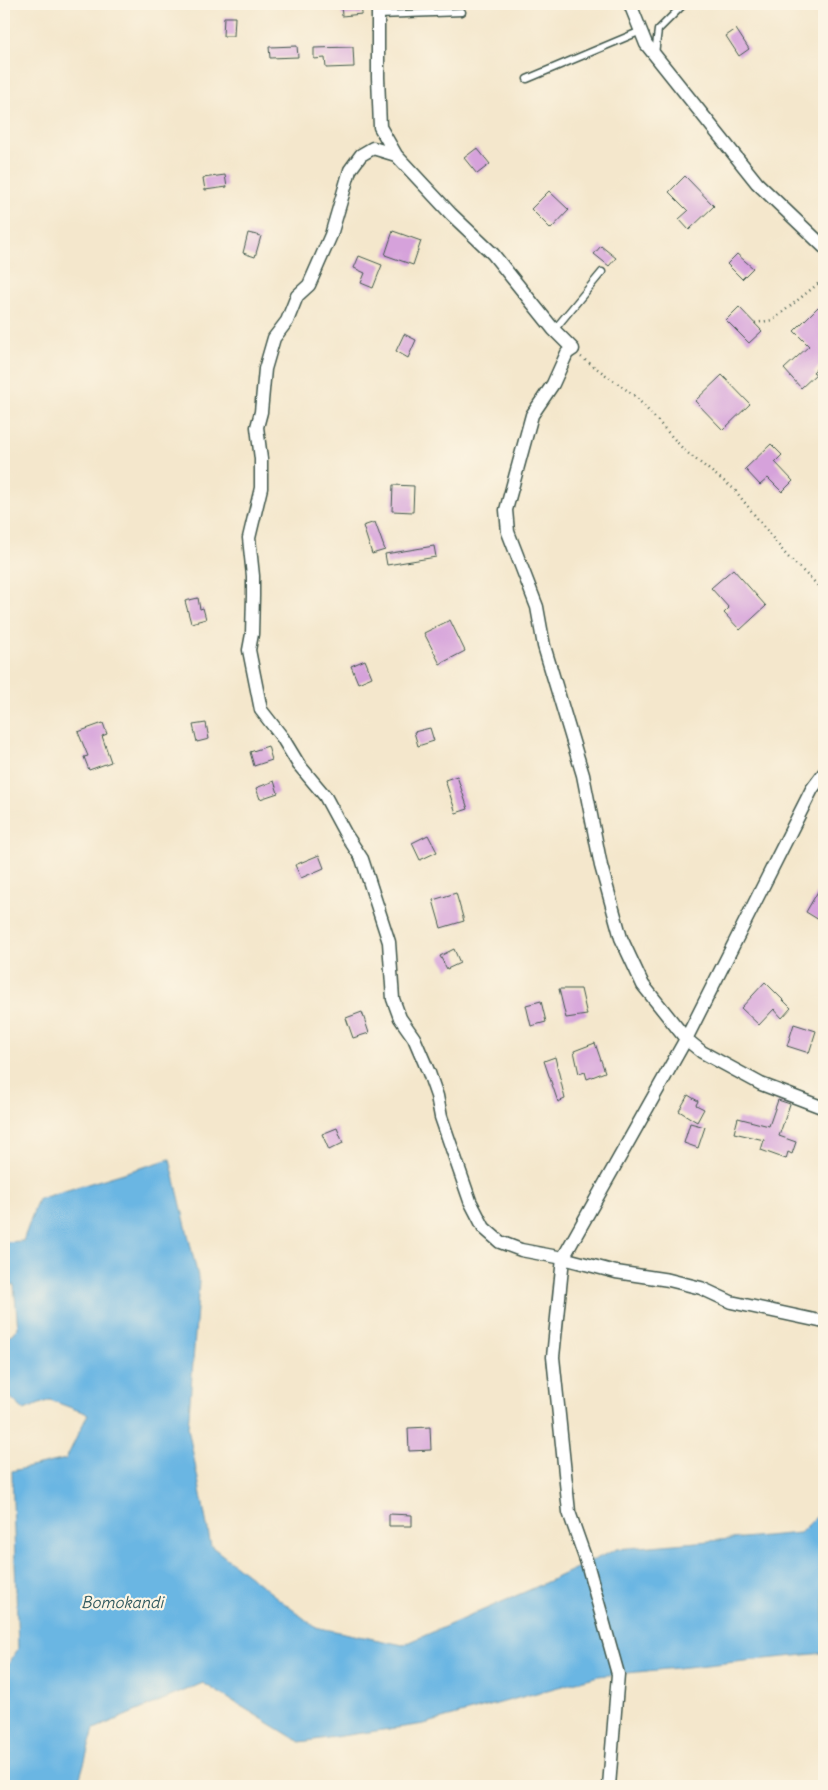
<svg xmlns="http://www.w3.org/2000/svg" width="828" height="1790" viewBox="0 0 828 1790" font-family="Delius,sans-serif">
  <rect width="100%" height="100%" fill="#fcf5e5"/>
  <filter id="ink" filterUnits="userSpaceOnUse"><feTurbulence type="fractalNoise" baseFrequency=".02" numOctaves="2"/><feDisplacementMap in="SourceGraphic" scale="10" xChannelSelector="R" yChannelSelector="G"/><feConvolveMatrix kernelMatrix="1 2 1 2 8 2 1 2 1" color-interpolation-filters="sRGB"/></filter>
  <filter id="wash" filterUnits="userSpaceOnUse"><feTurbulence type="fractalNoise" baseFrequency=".0096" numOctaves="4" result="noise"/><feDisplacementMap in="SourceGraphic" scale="20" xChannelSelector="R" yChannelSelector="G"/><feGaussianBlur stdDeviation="1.12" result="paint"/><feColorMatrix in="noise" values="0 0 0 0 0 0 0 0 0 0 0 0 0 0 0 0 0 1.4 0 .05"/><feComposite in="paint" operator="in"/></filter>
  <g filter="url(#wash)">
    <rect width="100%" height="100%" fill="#f4e7cc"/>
    <path fill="#6ab6e3" stroke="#447a8c" d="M170 1159 199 1281 188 1428 211 1546 315 1627 403 1645 534 1588 617 1549 800 1533 824 1509V1653L598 1676 424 1724 300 1742 203 1683 94 1729 79 1781V1786H4V1670L18 1649 12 1471 66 1459 88 1414 50 1400 24 1410 4 1392V1341L18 1328 14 1285 4 1283V1242L23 1241 38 1199Z"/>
    <g id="blocks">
      <path fill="#d6a2db" d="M341 4H361L362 14 342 16Z
        M224 17H235L234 36H223Z
        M736 29 749 49 739 56 726 36Z
        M297 46 298 57 270 58 269 47Z
        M353 47 354 67 326 68 325 58 314 59V48Z
        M477 148 490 164 477 174 464 158Z
        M225 175 227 187 205 190 203 178Z
        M685 176 714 206 689 230 679 219 688 211 669 192Z
        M549 191 569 210 551 229 531 209Z
        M393 231 421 241 413 265 385 255Z
        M248 233 261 236 255 257 243 253Z
        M601 246 616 258 609 266 594 254Z
        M737 254 753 268 742 279 727 264Z
        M359 256 382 265 373 288 361 283 365 273 354 268Z
        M739 307 762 331 749 343 726 320Z
        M818 307 824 313V361L813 372 816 374 801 388 784 369 809 346 794 331Z
        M404 334 416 340 408 358 396 351Z
        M722 375 750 404 723 430 695 401Z
        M771 444 782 455 775 462 793 481 782 492 768 478 760 485 745 469Z
        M393 485 414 486 413 512 392 511Z
        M375 522 385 550 372 554 363 526Z
        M434 546 436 557 387 565 385 554Z
        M733 569 766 606 740 630 724 613 729 608 711 588Z
        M198 598 200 609 203 608 206 619 191 623 185 601Z
        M450 620 465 651 440 664 424 633Z
        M365 660 372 677 358 683 351 666Z
        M103 723 107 734 102 736 111 762 89 770 84 757 88 756 78 732Z
        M206 723 209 739 197 742 193 725Z
        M430 728 434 741 418 746 414 732Z
        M268 746 272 760 254 766 250 752Z
        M457 776 468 809 456 813 445 780Z
        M274 781 278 793 260 799 256 788Z
        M428 835 437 852 420 860 412 843Z
        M319 855 324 868 301 878 295 865Z
        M824 881V923L806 912Z
        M456 893 464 921 441 928 433 900Z
        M454 949 460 963 447 969 440 956Z
        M765 982 791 1008 782 1018 774 1009 759 1025 741 1008Z
        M559 989H581L587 1015 566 1018Z
        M541 1001 546 1022 531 1026 526 1005Z
        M362 1012 369 1033 353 1038 346 1018Z
        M794 1024 816 1031 809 1053 787 1046Z
        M595 1043 605 1072 587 1079 585 1072 579 1074 574 1051Z
        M555 1057 565 1099 558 1102 544 1061Z
        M688 1095 698 1101 696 1105 704 1109 697 1122 679 1111Z
        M778 1100 790 1104 779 1136 796 1142 792 1154 788 1152 786 1159 761 1150 764 1140 734 1133 738 1118 769 1126Z
        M690 1123 705 1127 698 1148 684 1143Z
        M337 1128 343 1143 329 1150 322 1134Z
        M430 1427 431 1450 409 1451 408 1428Z
        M389 1514 412 1515V1526H389Z"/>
    </g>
  </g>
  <g filter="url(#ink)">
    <use href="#blocks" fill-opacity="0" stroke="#3f564b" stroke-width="1"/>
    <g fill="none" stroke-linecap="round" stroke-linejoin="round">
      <g stroke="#3f564b" stroke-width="9">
        <path id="service" d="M378 15 462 12
          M655 54 658 30 684 4
          M527 79 641 31
          M554 330 602 272"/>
      </g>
      <g stroke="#3f564b" stroke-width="15">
        <path id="minor" d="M378 4V77L380 127 396 155 451 214 493 254 554 330 573 349 567 353 553 384 532 415 506 510 508 532 537 607 544 646 583 775 601 866 621 938 643 985 686 1039 702 1052 761 1084 824 1108
          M630 4 646 44 757 183 824 247
          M396 155 373 148 361 155 350 170 331 235 309 285 297 296 287 321 274 338 265 369 261 412 257 427 261 459V488L249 538 253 576V596L252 634 249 650 261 710 282 737 299 765 325 796 345 833 362 859 389 942 393 999 400 1018 414 1038 429 1073 437 1096 441 1117 470 1201 484 1228 500 1242 521 1250 563 1258 616 1272 669 1280 701 1288 731 1302 824 1322
          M609 1786 618 1674 587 1563 569 1512 553 1357 563 1258 686 1039 812 789 824 773"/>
      </g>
      <path stroke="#3f564b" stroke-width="2.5" stroke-dasharray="1 4" stroke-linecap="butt" d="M755 323 773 320 824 279
        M581 357 635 396 685 451 734 489 787 556 824 591"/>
      <use href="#service" stroke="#fff" stroke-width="6"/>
      <use href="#minor" stroke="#fff" stroke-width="12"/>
    </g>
  </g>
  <g text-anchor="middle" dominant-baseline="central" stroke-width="4.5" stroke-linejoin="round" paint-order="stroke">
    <g font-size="16" font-style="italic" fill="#325b60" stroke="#fcf5e5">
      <text x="122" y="1602">Bomokandi</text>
    </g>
  </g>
  <rect width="828" height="1790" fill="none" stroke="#fcf5e5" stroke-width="20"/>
</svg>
